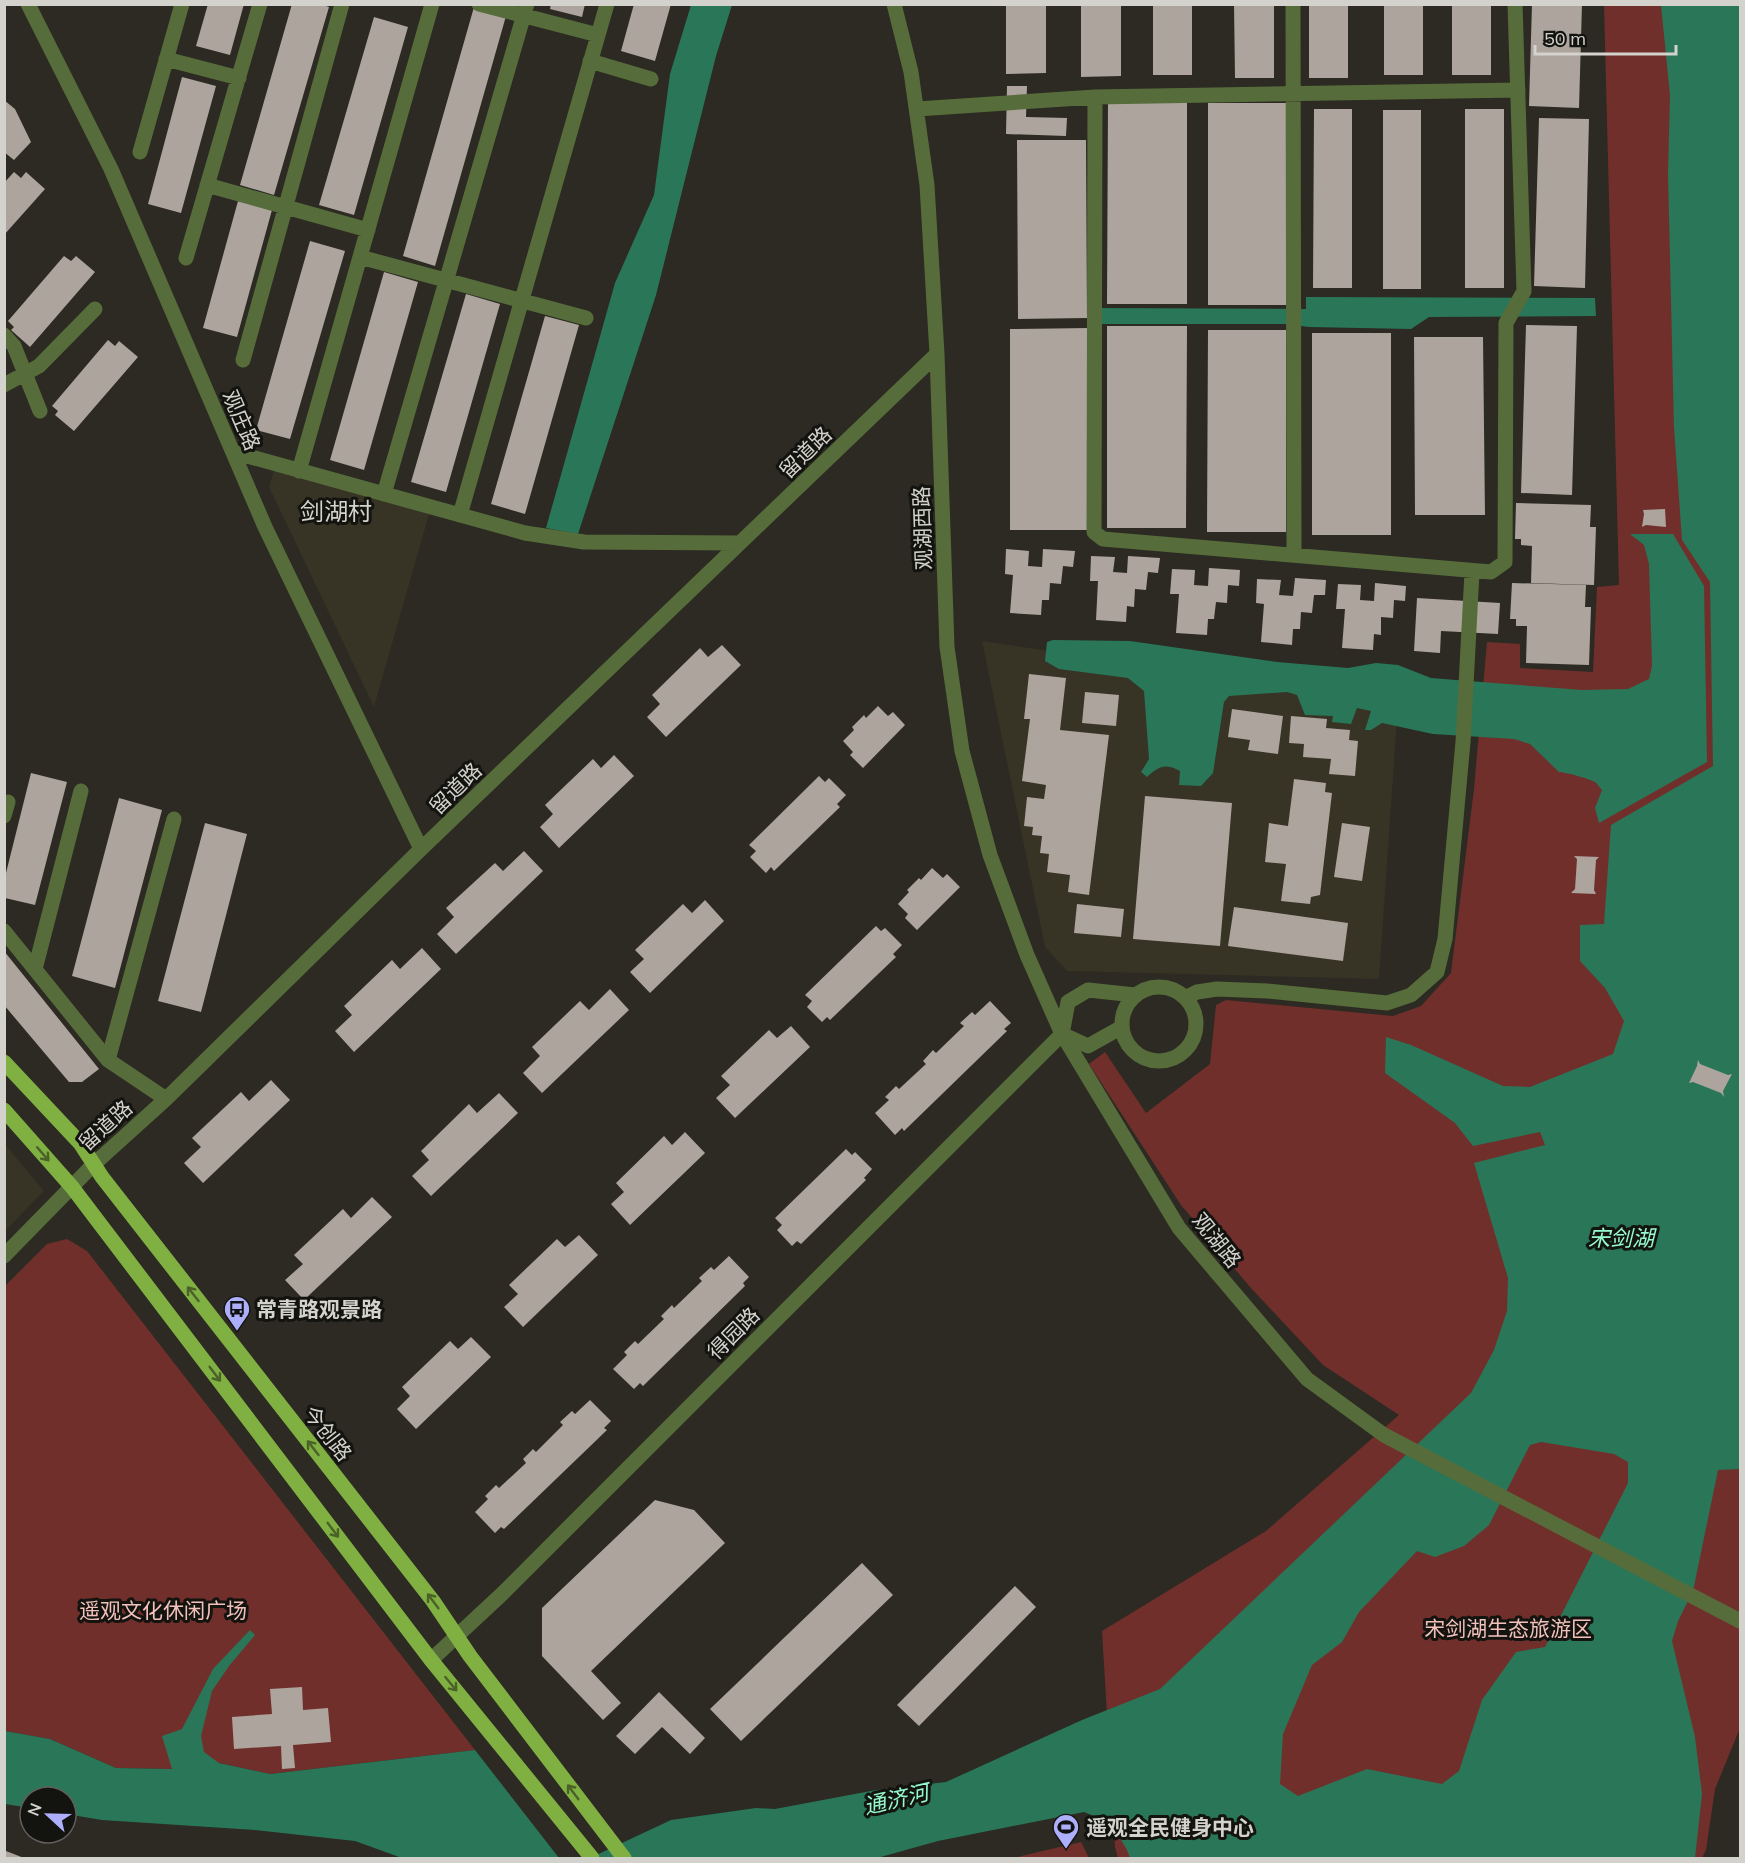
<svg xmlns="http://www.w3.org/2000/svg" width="1745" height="1863" viewBox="0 0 1745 1863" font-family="Mulish,'Noto Sans SC',sans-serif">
  <rect width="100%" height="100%" fill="#2c2a22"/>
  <path fill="#373325" d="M274 470 430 511 374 707 269 487Z
    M982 641 1130 663 1399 691 1379 979 1067 971 1045 947Z
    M4 1143 44 1191 5 1231H4Z"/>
  <path fill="#712f2b" d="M1604 5H1740V1728L1715 1789 1706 1850 1702 1858H1118L1115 1847 1102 1631 1266 1531 1399 1415 1323 1365 1250 1287 1181 1205 1089 1064 1105 1052 1146 1113 1210 1064 1216 1005 1226 1000 1393 1016 1421 1006 1451 973 1474 789 1487 642 1520 644V668L1593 672 1597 587 1619 585Z
    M67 1239 87 1251 475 1750 270 1774 219 1763 172 1769 116 1768 50 1739 5 1731 4 1287 47 1244Z
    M1081 1842 1089 1858H1013Z"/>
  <path fill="#297758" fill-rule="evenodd" d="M691 5H732L716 56 656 295 578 534 546 528 615 283 654 195 670 74Z
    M1661 5H1740V1469L1718 1470 1693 1591 1678 1621 1672 1641 1695 1737 1702 1794 1695 1858H1130L1127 1850 1111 1823 1084 1812 938 1841 877 1858H590L671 1820 756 1808 775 1809 876 1790 946 1782 1082 1720 1160 1689 1471 1393 1494 1350 1507 1311 1508 1278 1474 1163 1545 1145 1540 1132 1473 1146 1455 1123 1385 1073 1386 1037 1411 1045 1503 1086 1530 1087 1613 1054 1624 1021 1605 988 1580 961V925L1604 924 1611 825 1713 766 1710 582 1682 540 1674 427 1668 174 1670 95ZM1541 1442 1614 1454 1628 1462V1483L1545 1647 1516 1652 1482 1700 1459 1771 1442 1784 1367 1769 1298 1796 1280 1784 1283 1734 1312 1665 1342 1642 1359 1612 1417 1551 1435 1557 1464 1546 1489 1525 1530 1445Z
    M1306 297 1595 298 1596 316 1429 317 1411 329 1309 327 1285 324H1089L1091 308 1306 309Z
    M1630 534H1673L1704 586 1707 762 1599 823 1595 808 1602 790C1599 787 1598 784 1595 782 1590 779 1565 772 1559 772L1530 744 1514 739 1433 734 1382 723 1371 730H1365L1371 711 1357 708 1351 724 1332 722 1333 716 1305 715 1297 695 1287 692 1229 696 1224 702 1213 773 1201 786 1179 785 1180 771C1165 763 1159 766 1147 777L1141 772 1149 759 1144 691 1128 678 1059 669 1045 661 1047 642 1053 640 1130 641 1277 662 1348 668 1376 663 1398 665 1431 678 1582 690 1628 689 1649 679 1652 666 1649 564 1644 545Z
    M250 1630 255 1635 229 1666 212 1691 201 1736 204 1752 219 1763 270 1774 475 1750 559 1858H402L355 1841 255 1830 102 1820 66 1814V1797H30V1808L5 1804V1731L50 1739 116 1768 172 1769 162 1736 182 1729 213 1669Z"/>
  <path fill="#ada49e" d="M208 4H244L230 55 196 46Z
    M292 4H320L329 7 274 195 240 185Z
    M551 4H585L582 17 550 9Z
    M634 4H671L655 61 621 51Z
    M1006 4H1046V73L1006 74Z
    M1081 4H1121V76L1081 77Z
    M1153 4H1192V75H1153Z
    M1234 4H1274V78H1235Z
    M1309 4H1348V78H1309Z
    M1384 4H1423V75H1384Z
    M1452 4H1491V75H1452Z
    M1532 4H1582L1579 108 1529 106Z
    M474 7 506 16 435 266 403 256Z
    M374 17 408 27 354 215 319 205Z
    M182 77 216 86 181 213 148 204Z
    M1007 86H1027L1026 117 1067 118 1066 136 1006 134Z
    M4 100 15 109 31 142 14 160 4 152Z
    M1108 102H1187V304H1107Z
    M1208 103H1287L1286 305H1208Z
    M1314 109H1352V288H1313Z
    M1465 109H1504V288H1465Z
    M1383 110H1421V289H1383Z
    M1539 118 1589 119 1585 288 1534 286Z
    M1017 140H1086L1087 318 1018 319Z
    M14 172 21 178 26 172 45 189 4 235V183Z
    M238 201 272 210 237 337 203 328Z
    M310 241 345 251 290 439 256 430Z
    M64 256 71 261 76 256 95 272 30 347 11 330 14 327 8 321Z
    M384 272 418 282 364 470 330 460Z
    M466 294 500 304 446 492 411 482Z
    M545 316 579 325 525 514 491 504Z
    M1526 325 1577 326 1572 495 1521 493Z
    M1107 326H1187L1186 528H1107Z
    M1089 328V530H1010V329Z
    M1208 330H1286V532H1207Z
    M1312 333H1391V535H1312Z
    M1414 337H1483L1485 515H1415Z
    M108 340 115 346 119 341 138 357 74 431 55 415 58 411 52 406Z
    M1516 503 1591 505 1590 527H1596L1594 585 1531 583 1532 546 1521 545V539H1515Z
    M1665 509 1666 527 1646 525 1642 527 1644 514 1643 510Z
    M1006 549 1029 551 1028 566 1042 567 1043 549 1075 551 1073 567 1063 566 1061 584 1050 583 1049 600H1042L1041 615 1010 613 1013 575 1005 574Z
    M1091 556 1115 557 1113 572 1127 573 1128 556 1160 558 1158 573 1148 572 1146 590 1135 589 1134 607 1127 606 1126 622 1096 620 1098 581H1090Z
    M1209 568 1240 570 1239 586 1228 585 1227 603 1216 602 1214 619H1208L1207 635 1176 633 1179 594H1170L1172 569 1195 570 1194 585 1208 586Z
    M1295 578 1326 580 1325 595H1314L1312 613 1301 612 1300 629H1293L1292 645 1261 642 1264 604 1256 603 1257 579 1281 580 1279 595 1293 596Z
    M1375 583 1406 586 1405 601 1394 600 1393 618 1381 617V635L1374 634 1373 650 1342 648 1345 609H1336L1338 584 1361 585 1360 600 1374 601Z
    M1512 583 1586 585 1585 607H1591L1589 665 1526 663 1527 626H1516V619H1510Z
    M1417 598 1500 603 1498 634 1441 631 1440 653 1414 651Z
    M722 645 741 665 666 737 647 717 660 704 652 695 700 648 708 657Z
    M1029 674 1066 678 1060 730 1109 735 1089 895 1068 892 1070 875 1047 872 1049 854 1040 853 1042 836 1032 835 1033 827 1024 826 1027 797 1044 799 1046 785 1022 781 1030 719H1024Z
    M1085 692 1119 695 1116 726 1082 723Z
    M878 706 888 716 893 712 905 725 863 768 850 755 853 752 843 741 854 730 852 727 864 715 866 718Z
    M1232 709 1283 716 1278 754 1248 750 1250 740 1228 737Z
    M1291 716 1327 719 1326 728 1350 730 1349 740 1358 741 1355 776 1329 774 1331 759 1303 757 1304 744 1289 743Z
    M614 755 634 776 559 848 540 827 553 814 545 805 593 759 601 768Z
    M31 773 67 782 35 905 5 898V877Z
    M819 776 825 782 829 778 846 795 837 804 840 807 774 871 771 867 766 873 750 857 756 851 749 845Z
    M1294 779 1326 783 1325 792 1332 793 1320 895 1311 897 1310 904 1281 901 1286 864 1265 862 1269 823 1288 826Z
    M1145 796 1232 803 1220 946 1133 939Z
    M119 798 162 810 115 988 72 976Z
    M205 823 247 834 201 1012 158 1001Z
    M1342 823 1370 827 1362 881 1334 877Z
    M524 851 543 871 456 954 437 934 454 917 446 908 495 863 503 871Z
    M1574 856 1599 857 1596 860 1594 890 1596 894 1571 893 1575 889 1577 859Z
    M932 868 943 878 947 874 960 887 917 930 905 918 908 914 898 904 909 892 907 890 919 878 921 880Z
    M705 900 724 921 650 993 630 972 644 959 635 950 683 904 692 913Z
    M1077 904 1124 909 1121 937 1074 933Z
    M1234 907 1348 923 1343 961 1228 946Z
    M876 926 881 931 885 928 902 945 893 954 896 957 830 1020 827 1017 822 1022 807 1007 812 1001 805 995Z
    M422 948 441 969 354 1052 335 1031 352 1015 344 1006 392 960 400 969Z
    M4 951 99 1069 82 1082H69L4 1005Z
    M610 989 629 1010 542 1093 523 1073 540 1056 532 1047 580 1001 589 1010Z
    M990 1001 1011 1023 1004 1029 1007 1031 904 1131 902 1128 895 1135 875 1113 889 1100 885 1097 896 1086 899 1089 926 1064 923 1061 933 1050 936 1053 964 1026 960 1023 972 1012 975 1015Z
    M791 1026 810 1047 735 1118 716 1098 730 1085 721 1076 769 1030 777 1038Z
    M1698 1060 1700 1064 1728 1075 1732 1074 1723 1091 1724 1097 1721 1093 1693 1082 1689 1083 1697 1066Z
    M271 1080 290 1100 203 1183 184 1163 201 1147 192 1138 241 1092 249 1101Z
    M499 1093 518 1113 431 1196 412 1176 429 1160 421 1151 469 1104 477 1113Z
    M685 1132 705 1153 630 1225 611 1204 624 1192 616 1183 664 1136 672 1145Z
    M846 1149 852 1155 855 1152 872 1169 864 1178 866 1180 801 1244 797 1241 792 1246 777 1230 782 1225 775 1218Z
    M372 1197 392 1217 304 1300 285 1280 303 1264 294 1255 343 1209 351 1218Z
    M579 1235 598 1255 523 1327 504 1307 518 1294 509 1285 557 1239 565 1247Z
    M729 1256 749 1277 743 1283 745 1286 643 1386 640 1383 634 1389 613 1369 627 1355 624 1352 635 1341 638 1344 664 1319 661 1316 672 1305 674 1308 702 1281 699 1278 711 1267 714 1270Z
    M471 1337 491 1357 416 1429 397 1409 410 1396 402 1387 450 1341 458 1349Z
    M590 1400 611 1421 604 1428 607 1430 504 1529 501 1527 495 1533 475 1512 488 1499 485 1496 496 1485 499 1488 526 1463 523 1459 533 1449 536 1452 563 1425 560 1422 572 1411 575 1414Z
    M655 1500 694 1510 725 1543 591 1671 621 1703 603 1720 542 1656V1608Z
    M862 1563 893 1595 741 1741 710 1709Z
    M1015 1586 1036 1607 919 1726 897 1705Z
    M302 1687 303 1710 328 1708 331 1742 293 1745 295 1768 282 1769 281 1746 234 1749 232 1717 272 1714 270 1689Z
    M659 1692 705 1738 690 1754 662 1727 635 1754 616 1736Z
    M6 1851 24 1858H4Z"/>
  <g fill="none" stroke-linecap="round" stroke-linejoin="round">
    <path stroke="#566d3b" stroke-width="15" d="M28 4 111 169 265 527 421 849
      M479 4 598 35
      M894 4 911 72 927 185 937 354 947 647 962 751 990 855 1027 955 1062 1034 1179 1228 1307 1379 1384 1435 1740 1621
      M1293 4 1294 554
      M166 59 239 78
      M590 61 651 79
      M1095 97 1094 532 1103 539 1491 572 1505 562 1506 323 1524 291 1515 4
      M917 109 1095 97 1518 90
      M140 152 182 4
      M207 185 368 230
      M360 257 586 318
      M186 258 260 4
      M4 335 14 346 40 411
      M243 360 342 4
      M4 385 39 366 95 309
      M233 452 525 533 584 542 740 543
      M299 471 432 4
      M384 494 527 4
      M460 515 607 4
      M4 816 8 802
      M4 931 108 1060 166 1099
      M35 969 81 791
      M1122 1024a37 37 0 1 1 74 0a37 37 0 1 1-74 0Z
      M1185 998 1197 992 1217 989 1267 991 1387 1003 1411 995 1437 972 1445 939 1463 742 1472 572
      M1062 1034 1068 1002 1088 990 1135 995
      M1062 1034 1088 1046 1122 1027
      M108 1060 174 819
      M4 1256 94 1164 166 1099 421 849 937 354
      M431 1660 502 1594 1062 1034"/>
    <path stroke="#81b042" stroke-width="15" d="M4 1062 80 1143 102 1177 433 1601 470 1656 624 1858
      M4 1110 72 1187 431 1660 592 1858"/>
  </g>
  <defs><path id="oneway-shaft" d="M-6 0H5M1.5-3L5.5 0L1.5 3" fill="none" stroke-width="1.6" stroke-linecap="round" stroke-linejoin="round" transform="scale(1.5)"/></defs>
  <g stroke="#4a6228">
    <use href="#oneway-shaft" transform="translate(43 1154) rotate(49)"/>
    <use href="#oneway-shaft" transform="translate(193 1294) rotate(-128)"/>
    <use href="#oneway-shaft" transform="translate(215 1374) rotate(53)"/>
    <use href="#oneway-shaft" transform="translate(313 1448) rotate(-128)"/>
    <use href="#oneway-shaft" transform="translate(333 1530) rotate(53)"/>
    <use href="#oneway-shaft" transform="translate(433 1601) rotate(-127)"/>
    <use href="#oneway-shaft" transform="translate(451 1684) rotate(51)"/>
    <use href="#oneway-shaft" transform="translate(573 1792) rotate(-127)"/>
  </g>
  <defs>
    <g id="bus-pin" transform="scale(1.35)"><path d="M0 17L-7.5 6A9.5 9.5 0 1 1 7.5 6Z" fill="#adaffb" stroke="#13130f"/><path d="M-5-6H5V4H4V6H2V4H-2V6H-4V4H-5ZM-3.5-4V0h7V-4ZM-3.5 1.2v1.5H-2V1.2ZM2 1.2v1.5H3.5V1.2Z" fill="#111"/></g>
    <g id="stadium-pin" transform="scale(1.35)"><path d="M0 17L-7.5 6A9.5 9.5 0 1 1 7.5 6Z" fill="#adaffb" stroke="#13130f"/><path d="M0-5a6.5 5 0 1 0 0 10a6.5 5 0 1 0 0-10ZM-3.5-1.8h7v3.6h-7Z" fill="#111"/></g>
  </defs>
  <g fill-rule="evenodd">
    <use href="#bus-pin" x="237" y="1309"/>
    <use href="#stadium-pin" x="1066" y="1827"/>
  </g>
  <g text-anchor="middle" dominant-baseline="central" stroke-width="6" stroke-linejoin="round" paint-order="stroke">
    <g font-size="21" fill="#d3d2cd" stroke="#13130f">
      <text transform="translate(242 420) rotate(67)">观庄路</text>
      <text transform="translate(805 452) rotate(-44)">留道路</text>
      <text transform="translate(922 528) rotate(-92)">观湖西路</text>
      <text transform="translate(455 788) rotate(-44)">留道路</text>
      <text transform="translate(105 1125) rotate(-42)">留道路</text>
      <text transform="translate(1217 1240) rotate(51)">观湖路</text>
      <text transform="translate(733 1333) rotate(-45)">得园路</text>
      <text transform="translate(328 1433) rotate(52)">今创路</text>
    </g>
    <g font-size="21" font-weight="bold" fill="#d3d2cd" stroke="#13130f" text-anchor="start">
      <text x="256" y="1309">常青路观景路</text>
      <text x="1086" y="1827">遥观全民健身中心</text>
    </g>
    <g font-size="21" fill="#f3c1bb" stroke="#13130f">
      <text x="163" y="1610">遥观文化休闲广场</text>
      <text x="1508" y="1628">宋剑湖生态旅游区</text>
    </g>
    <g font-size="22" font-style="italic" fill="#95fbcd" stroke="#13130f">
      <text x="1621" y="1238">宋剑湖</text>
      <text transform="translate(896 1799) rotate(-13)">通济河</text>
    </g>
    <g font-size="24" fill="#d3d2cd" stroke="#13130f">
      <text x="336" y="511">剑湖村</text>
    </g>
  </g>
  <rect width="1745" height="1863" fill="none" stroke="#d3d2cd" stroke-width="12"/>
  <g transform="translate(48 1815) rotate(292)"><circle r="28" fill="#13130f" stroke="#605f5b" stroke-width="1.5"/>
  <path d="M0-4.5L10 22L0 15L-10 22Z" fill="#adaffb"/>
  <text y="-9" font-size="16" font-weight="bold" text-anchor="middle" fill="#d3d2cd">N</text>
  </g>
  <path d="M1535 45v9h141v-9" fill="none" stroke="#d3d2cd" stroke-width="3"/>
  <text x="1544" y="45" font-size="18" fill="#d3d2cd" stroke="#13130f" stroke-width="4.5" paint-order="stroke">50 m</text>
</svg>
